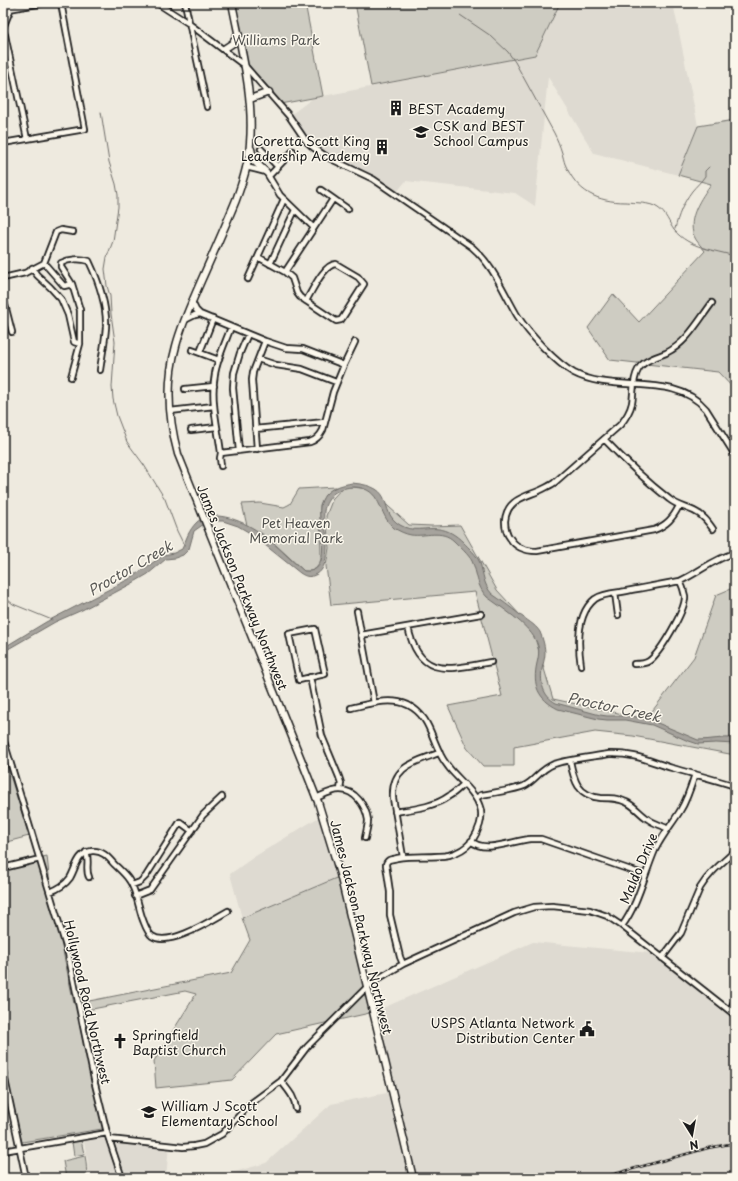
<svg xmlns="http://www.w3.org/2000/svg" width="738" height="1181" viewBox="0 0 738 1181" font-family="'Playpen Sans',sans-serif">
  <rect width="100%" height="100%" fill="#eeeadf"/>
  <filter id="ink" filterUnits="userSpaceOnUse"><feTurbulence type="fractalNoise" baseFrequency=".025" numOctaves="2"/><feDisplacementMap in="SourceGraphic" scale="8" xChannelSelector="R" yChannelSelector="G"/><feConvolveMatrix kernelMatrix="1 2 1 2 8 2 1 2 1" color-interpolation-filters="sRGB"/></filter>
  <g filter="url(#ink)">
    <path fill="#dedad1" d="M560 3H673L698 126 678 175 594 153 548 77 535 206 515 193 406 181 395 194 314 148 289 116 313 98 535 55Z
      M324 814 341 876 242 918 230 874 254 857Z
      M533 942 651 953 721 1010 735 1017V1178H213L266 1163 331 1104 392 1092 374 1012Z
      M108 1128 110 1137 169 1145 166 1178H89L87 1170 88 1162 82 1133Z"/>
    <path fill="#ceccc2" stroke="#75746f" d="M232 3H305L323 96 280 104 245 66Z
      M355 3H560L535 55 371 86Z
      M735 120V390L718 372 610 360 588 328 613 294 639 322 705 251C702 247 696 241 694 236 687 218 701 198 711 184L678 175 698 126Z
      M344 486 369 489 409 525 432 526 460 525 497 590 532 628 553 699 646 719 694 657 716 595 735 587V755L633 736 595 732 514 747V766H483L467 748 448 706 502 696 475 592 331 605 326 566 329 548 326 516 333 498Z
      M335 487 325 495 320 505 321 559C318 568 314 572 304 571L276 545 261 533 247 526 242 504 260 503 284 507 290 504 299 489Z
      M3 753 29 836 3 843Z
      M47 856 51 894 74 1004 231 973 250 940 242 918 341 876 374 1012 276 1034 232 1080 156 1088 154 1061 196 994 185 991 82 1011 87 1041 108 1128 22 1142 8 1094 3 1074V866Z
      M81 1140 84 1154 74 1156 72 1142Z
      M85 1156C87 1164 86 1171 87 1178H66L63 1161Z"/>
    <path fill="#a6a39d" stroke="#6f6d69" d="M352 483C399 487 376 510 400 525 413 533 426 527 439 529 448 530 456 535 463 542 469 548 477 555 480 563 484 575 483 584 492 594 501 600 510 607 519 614 526 620 535 624 540 632 543 639 545 647 545 653 545 658 543 664 542 669 540 683 543 696 556 703L600 715 607 716H631L648 719 698 740C710 740 722 737 735 738V744L716 743 698 744 686 740 652 725 625 720H607L598 719 558 709C538 699 532 685 537 663 539 655 540 647 535 639 528 625 501 607 487 597 476 586 478 574 472 561 469 555 459 546 454 541 442 529 425 537 411 535 405 534 399 531 394 528 377 514 383 488 354 487 347 487 340 489 334 493 329 498 325 504 324 511 323 518 325 526 326 532 328 544 328 568 317 574 310 578 306 577 300 573L250 533 238 526 223 521H212L204 524 194 531 189 549 183 555 175 558 166 559 148 574 131 584 82 610 55 622 3 652V648L46 622 129 579 164 555 174 553 182 549C187 538 188 531 197 522 214 507 247 523 262 534 277 545 289 559 304 571 335 575 317 524 320 507 320 503 323 498 325 495 332 487 342 485 352 483Z"/>
    <g fill="none" stroke-linecap="round" stroke-linejoin="round">
      <path stroke="#6f6d69" stroke-width="1" d="M460 15 491 36 508 52 515 62 554 133C557 139 560 146 562 153 563 157 564 161 565 164 577 192 597 202 626 202 635 203 650 202 658 208 666 213 669 223 674 230 689 248 714 250 735 256
        M101 112 109 162 116 184 118 195V207L113 241 107 257 105 269 107 286 110 296 111 314 115 342 112 387 113 399 117 416 127 442 144 465 165 499 177 531 184 545
        M675 229C678 216 683 203 692 191 696 186 701 182 705 176V171L709 167
        M3 596 13 604 52 620"/>
      <g stroke="#1c1c1c" stroke-width="8">
        <path id="minor" d="M157 3 188 23 245 66 289 116 306 141 314 148 327 157 373 179 472 247C493 265 503 291 517 315 528 333 556 363 574 373 614 394 675 372 706 409L735 455
          M185 3 207 107
          M3 10 43 3
          M3 28 13 3
          M3 31 5 35 27 139
          M3 143 85 129 61 3
          M261 149 278 167
          M246 167 266 172 280 195 314 228
          M269 176 293 151
          M321 190 348 209
          M258 257 285 272 292 278 297 293 300 297 336 321 341 320 343 317 364 284 358 277 336 264C324 264 312 291 306 301
          M44 263 64 286 72 284 80 310V344L71 377
          M270 264 295 210
          M32 268 37 275 50 287 61 299 68 315 74 342 80 344
          M285 272 333 199
          M3 278 25 273 44 263 56 232 61 230 73 232
          M248 279 284 199
          M72 284 61 267V263C69 259 80 258 89 261 99 282 107 304 106 327 105 341 102 356 100 370
          M3 297 12 332
          M192 302 196 310 200 314 265 341 286 348 303 349 344 365 355 342
          M185 320 195 315 200 314
          M192 350 219 360
          M200 352 213 319
          M258 359 276 365 302 369 336 382
          M185 389 214 386
          M170 411 214 406
          M255 429 325 422
          M191 430 217 427
          M604 439C624 460 646 481 669 499 676 505 685 507 694 511 703 515 708 522 713 529
          M257 449 252 380 253 372 265 341
          M239 451 233 388 234 373 240 353 248 334
          M221 453 310 442C316 440 320 436 323 430L333 392 344 365
          M221 466 220 458 221 453C218 428 210 400 215 374 217 360 226 341 231 327
          M679 506C673 518 667 525 654 530L537 551C526 551 516 548 510 538 506 533 505 527 505 521 507 498 527 497 543 489 547 487 551 485 554 483L620 425C626 418 630 412 632 403 634 393 632 380 638 370 643 360 657 357 666 353 687 343 699 320 712 303
          M615 593 618 615
          M357 611 374 703
          M408 627C419 680 450 669 491 662
          M315 629 325 674 299 680 289 634Z
          M361 635 481 614
          M634 664C639 664 645 664 649 661 660 653 686 610 685 596 684 591 682 585 680 581
          M581 666C578 646 576 614 595 599 602 594 613 593 621 592 641 588 660 585 680 581 700 572 713 559 735 553
          M310 677 322 736 339 777 341 783 340 790
          M351 708C369 704 390 697 408 705 428 715 430 733 439 751 441 757 446 764 450 769 460 781 475 792 480 807 484 818 478 832 472 841 466 848 457 853 449 855 432 858 414 855 397 858 395 859 391 859 389 860 386 862 386 863 386 865L390 892V915L400 957 403 964
          M3 738 68 953 95 1084 107 1133 122 1178
          M570 761C574 781 578 796 601 798 610 798 618 798 626 802 635 806 640 814 648 819 654 824 662 825 668 829
          M316 798C323 795 332 790 340 790 355 790 366 806 368 820 368 826 366 832 365 838
          M476 798 481 795C493 793 514 790 524 786 535 781 539 770 554 764 569 759 592 757 609 754 634 753 649 761 672 768 693 774 714 779 735 786
          M395 812C414 809 434 807 449 796 455 793 459 788 464 784
          M471 841C485 854 514 840 531 839 534 839 537 839 541 839L645 875
          M86 852C90 861 85 869 89 877
          M403 857 393 798C391 766 415 762 439 753
          M3 868 40 859
          M132 885 140 882 146 876 180 822 192 831
          M50 892C58 889 65 885 70 878 76 868 77 853 92 851 102 850 108 857 114 864 119 869 125 874 129 880 137 891 138 907 143 920 145 925 147 932 152 936 169 948 212 920 228 911
          M135 896 150 890 203 815 222 797
          M622 926C638 904 644 876 655 850 662 836 672 824 680 811 687 800 691 787 695 774
          M662 958 681 933 700 888C709 873 722 863 735 851
          M730 1011 735 999
          M3 1070 26 1178
          M281 1081C288 1090 295 1097 296 1109
          M109 1139 183 1147 194 1146 204 1144 222 1134 250 1104 281 1081 307 1047 367 987 381 977 403 964 514 913 534 907 552 906 590 910 607 916 622 926 735 1015
          M3 1151 107 1133"/>
      </g>
      <g stroke="#1c1c1c" stroke-width="9">
        <path id="major" d="M232 3C241 49 254 96 250 143 249 163 243 181 236 200 225 227 213 254 201 281 192 302 182 323 176 346 166 382 168 418 178 454L303 764 318 802 340 874 413 1178
          M224 49 233 43 238 34
          M250 99 269 92
          M251 149 254 161 266 172"/>
      </g>
      <use href="#minor" stroke="#fbf7ec" stroke-width="4.5"/>
      <use href="#major" stroke="#fbf7ec" stroke-width="6"/>
      <g stroke="#1c1c1c" stroke-width="2.5">
        <path id="rail" d="M600 1178 708 1148 735 1143"/>
      </g>
      <use href="#rail" stroke="#fbf7ec" stroke-width="1" stroke-dasharray="3" stroke-linecap="butt"/>
    </g>
  </g>
  <defs>
    <g id="building-bare" transform="scale(1.2)"><path d="M-4-6H4V6H1V3H-1V6H-4ZM-2.5-4.3h1.7v1.8h-1.7ZM.8-4.3h1.7v1.8H.8ZM-2.5-1h1.7V.8h-1.7ZM.8-1h1.7V.8H.8Z" fill="#1c1c1c" stroke="#fbf7ec" stroke-width="2.5" paint-order="stroke"/></g>
    <g id="school-bare" transform="scale(1.2)"><path d="M0-5L7-2L0 1L-7-2ZM-4 1L0 2.5L4 1V4Q0 6-4 4Z" fill="#1c1c1c" stroke="#fbf7ec" stroke-width="2.5" paint-order="stroke"/></g>
    <g id="civic-bare" transform="scale(1.2)"><path d="M-.6-6.5H3V-4.5H.6V-3L4-1V1h2V6H-6V1h2V-1L-.6-3ZM-1.2 2.5V6h2.4V2.5Z" fill="#1c1c1c" stroke="#fbf7ec" stroke-width="2.5" paint-order="stroke"/></g>
    <g id="church-bare" transform="scale(1.2)"><path d="M-1.2-6h2.4v3.5h3.3v2.4h-3.3V6h-2.4V-.1h-3.3v-2.4h3.3Z" fill="#1c1c1c" stroke="#fbf7ec" stroke-width="2.5" paint-order="stroke"/></g>
  </defs>
  <g fill-rule="evenodd">
    <use href="#building-bare" x="396" y="108"/>
    <use href="#school-bare" x="421" y="132"/>
    <use href="#building-bare" x="382" y="147"/>
    <use href="#civic-bare" x="587" y="1029"/>
    <use href="#church-bare" x="120" y="1041"/>
    <use href="#school-bare" x="149" y="1112"/>
  </g>
  <g text-anchor="middle" dominant-baseline="central" stroke-width="3" stroke-linejoin="round" paint-order="stroke">
    <g font-size="13" fill="#51514e" stroke="#fbf7ec">
      <text x="276" y="39">Williams Park</text>
      <text x="296" y="522">Pet Heaven<tspan x="296" dy="15">Memorial Park</tspan></text>
    </g>
    <g font-size="13" fill="#1c1c1c" stroke="#fbf7ec" text-anchor="start">
      <text x="408" y="108">BEST Academy</text>
      <text x="433" y="125">CSK and BEST<tspan x="433" dy="15">School Campus</tspan></text>
      <text x="370" y="140" text-anchor="end">Coretta Scott King<tspan x="370" dy="15">Leadership Academy</tspan></text>
      <text x="575" y="1022" text-anchor="end">USPS Atlanta Network<tspan x="575" dy="15">Distribution Center</tspan></text>
      <text x="132" y="1034">Springfield<tspan x="132" dy="15">Baptist Church</tspan></text>
      <text x="161" y="1105">William J Scott<tspan x="161" dy="15">Elementary School</tspan></text>
    </g>
    <g font-size="13" fill="#1c1c1c" stroke="#fbf7ec">
      <text transform="translate(243 587) rotate(68)">James Jackson Parkway Northwest</text>
      <text transform="translate(638 868) rotate(-67)">Maldo Drive</text>
      <text transform="translate(362 927) rotate(76)">James Jackson Parkway Northwest</text>
      <text transform="translate(88 1002) rotate(77)">Hollywood Road Northwest</text>
    </g>
    <g font-size="14" font-style="italic" fill="#5a5956" stroke="#fbf7ec">
      <text transform="translate(130 568) rotate(-30)">Proctor Creek</text>
      <text transform="translate(614 707) rotate(12)">Proctor Creek</text>
    </g>
  </g>
  <rect width="738" height="1181" fill="none" stroke="#fbf7ec" stroke-width="16"/>
  <rect x="8" y="8" width="722" height="1165" fill="none" stroke="#1c1c1c" stroke-width="1.5" filter="url(#ink)"/>
  <g transform="translate(692 1135) rotate(169)" stroke="#fbf7ec" stroke-width="3" paint-order="stroke">
  <path d="M0-3L7 15L0 10L-7 15Z" fill="#1c1c1c"/>
  <text y="-6" font-size="11" font-weight="bold" text-anchor="middle" fill="#1c1c1c">N</text>
  </g>
</svg>
